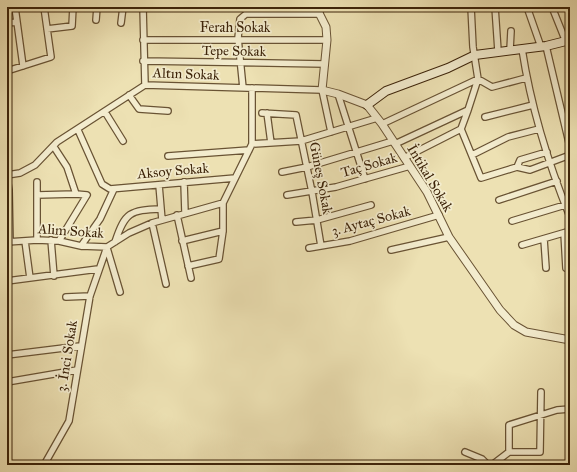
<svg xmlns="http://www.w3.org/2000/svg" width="577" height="472" viewBox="0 0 577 472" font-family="'IM FELL Great Primer',serif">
  <rect width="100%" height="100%" fill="#ede1b3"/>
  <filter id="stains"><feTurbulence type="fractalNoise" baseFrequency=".005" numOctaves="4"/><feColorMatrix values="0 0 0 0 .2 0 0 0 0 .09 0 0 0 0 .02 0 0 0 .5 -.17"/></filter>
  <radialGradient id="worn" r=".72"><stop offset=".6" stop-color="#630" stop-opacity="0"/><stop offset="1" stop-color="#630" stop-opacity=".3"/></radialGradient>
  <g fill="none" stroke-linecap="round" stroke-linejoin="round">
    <g stroke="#695334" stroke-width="8">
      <path id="minor" d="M15 7 23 66
        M143 7 145 85
        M495 7 498 51
        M527 7 541 47
        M552 7 566 42
        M96 20 97 7
        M7 23 17 22
        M121 23 123 7
        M47 29 72 26 73 7
        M143 40H327
        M546 46 570 147
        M522 49C531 107 548 163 570 217
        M510 50 511 31
        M143 61 325 64
        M7 71 51 57 44 7
        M243 88 238 38 240 19 246 14H320
        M338 94 365 179
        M129 95 139 109 168 111
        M105 112 123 141
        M262 113 296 115 312 192 321 246
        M267 113 271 143
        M485 117 533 105
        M382 124 478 79 492 87 526 78
        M461 129 481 178 517 167 530 170 570 155
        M78 130 102 184 110 189 235 178
        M252 144 301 141 377 118
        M395 144 468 110 478 79 473 47 471 7
        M472 155 508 137 539 129
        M168 156 249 150
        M404 158 461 129 468 110
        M517 167 520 160 547 152
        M282 172 307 167 393 141
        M7 175 20 173 35 165 57 142 145 85 322 90 331 132
        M7 177 9 190 10 242
        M37 182V240
        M184 182 185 213
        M159 185 162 220
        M37 195 76 194 67 167 54 147
        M287 195 336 187 410 166
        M499 200 557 181
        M177 215 191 278
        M512 221 565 205
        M296 222 317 220 371 205
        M152 223 166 284
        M564 233 566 268
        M544 239 546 268
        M51 240 54 276
        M25 241 30 278
        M59 241 87 195 76 194
        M182 241 223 231
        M7 242 37 240 59 241 81 246 107 247 129 233 152 223 223 203 252 144V88
        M115 242C125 212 130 210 161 209
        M522 245 570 231
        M81 246 100 219 114 189
        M107 248 120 292
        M309 248 350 241 439 215
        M391 250 449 237
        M188 266 219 259 223 231V203
        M7 281 98 269
        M66 297 90 296
        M7 355 80 346
        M7 382 77 370
        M465 452 482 459 488 465
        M509 452V425L557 410 570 409
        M44 465 69 421 90 296 107 247
        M492 465 509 452H540L541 392"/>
    </g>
    <g stroke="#695334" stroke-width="9">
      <path id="tertiary" d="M316 7 326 27 327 40 322 90 338 94 367 105 382 124 427 192 449 237 500 310 514 325 526 332 570 340"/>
    </g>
    <g stroke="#3d240a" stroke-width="10">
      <path id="secondary" d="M367 105 386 91 448 68 475 55 546 46 570 40"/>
    </g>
    <use href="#minor" stroke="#f3ecce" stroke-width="5.5"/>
    <use href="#tertiary" stroke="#f3ecce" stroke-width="7"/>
    <use href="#secondary" stroke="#f3ecce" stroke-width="8"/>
  </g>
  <g text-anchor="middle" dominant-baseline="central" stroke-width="3.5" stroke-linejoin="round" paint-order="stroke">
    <g font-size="14" fill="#3d240a" stroke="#f3ecce">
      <text x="235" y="27">Ferah Sokak</text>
      <text transform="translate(234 51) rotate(1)">Tepe Sokak</text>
      <text transform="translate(186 74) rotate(2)">Altın Sokak</text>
      <text transform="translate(369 165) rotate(-16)">Taç Sokak</text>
      <text transform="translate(173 171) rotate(-5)">Aksoy Sokak</text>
      <text transform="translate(321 178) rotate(79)">Güneş Sokak</text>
      <text transform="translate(430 178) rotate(59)">İntikal Sokak</text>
      <text transform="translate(371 221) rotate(-15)">3. Aytaç Sokak</text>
      <text transform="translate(71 231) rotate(4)">Alim Sokak</text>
      <text transform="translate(67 356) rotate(-81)">3. İnci Sokak</text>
    </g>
  </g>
  <rect width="577" height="472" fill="none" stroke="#ede1b3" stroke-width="24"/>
  <rect x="8" y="8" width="561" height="456" fill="none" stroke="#3d240a" stroke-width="2"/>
  <rect x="12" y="12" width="553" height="448" fill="none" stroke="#3d240a"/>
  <rect width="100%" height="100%" filter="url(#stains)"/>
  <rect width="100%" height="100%" fill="url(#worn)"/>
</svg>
